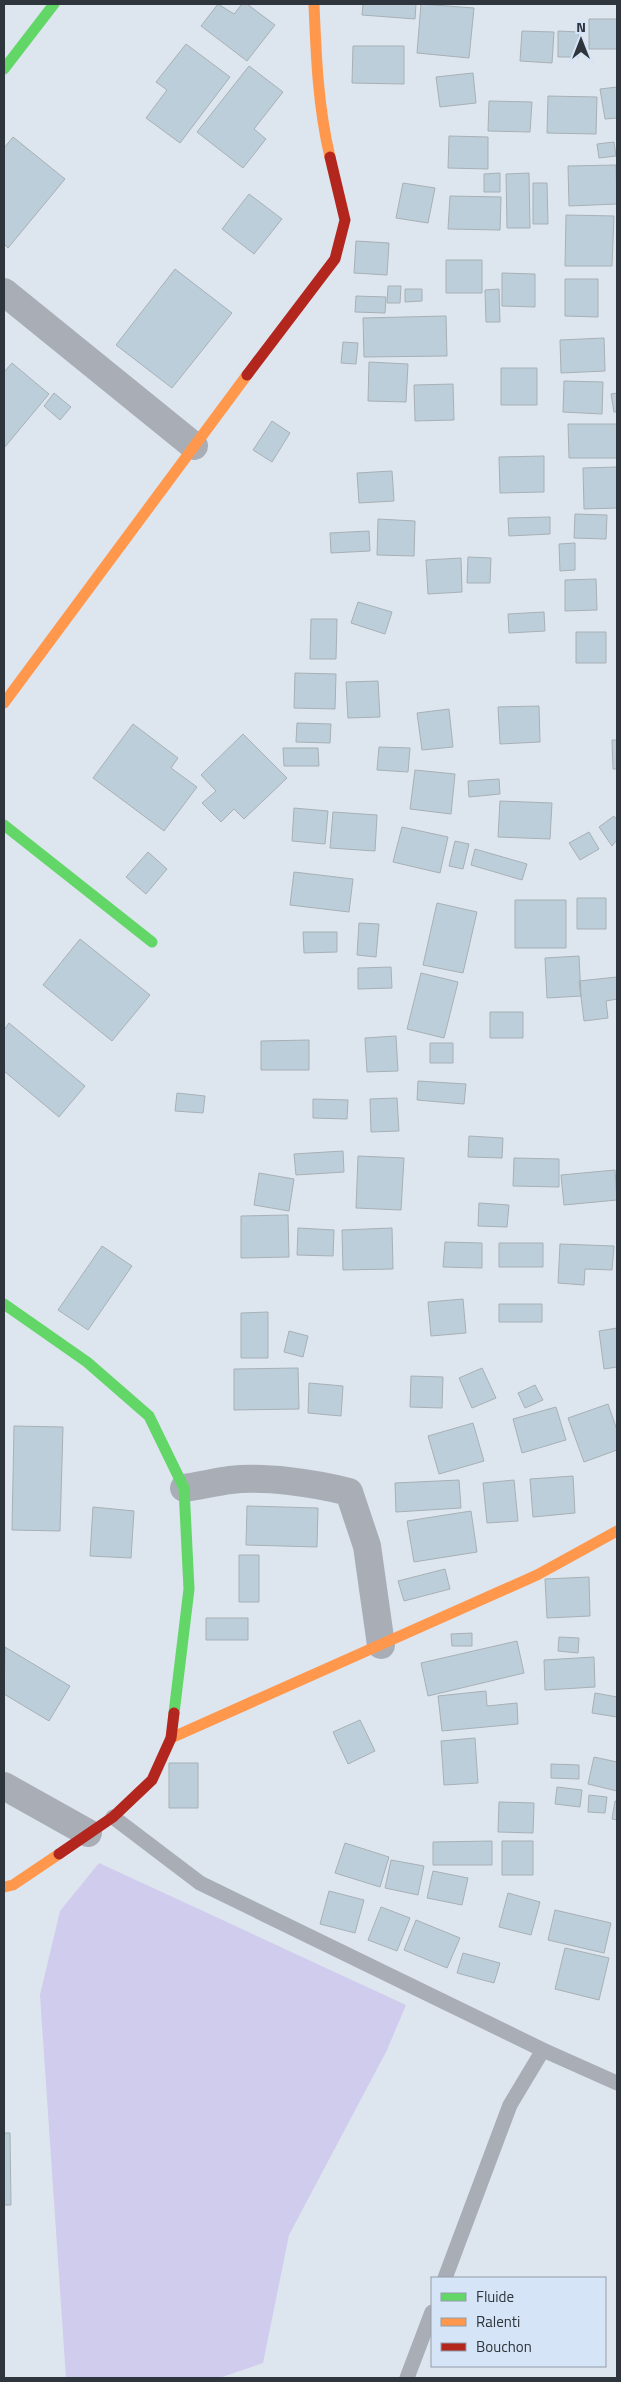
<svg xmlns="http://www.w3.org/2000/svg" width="621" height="2382" viewBox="0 0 621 2382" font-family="'Titillium Web',sans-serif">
  <rect width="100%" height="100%" fill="#dde5ee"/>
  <path fill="#d0cced" d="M99 1863 406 2005 387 2050 289 2235 263 2363 219 2378H66L40 1995 60 1911Z"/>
  <path fill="#bcced9" stroke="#a8b0b6" d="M218 4 234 14 242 4H247L275 25 247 61 201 26Z
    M363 4H416L415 19 362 15Z
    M421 4 474 8 469 58 417 53Z
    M589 19H617V49H589Z
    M522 31 554 32 552 63 520 61Z
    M558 31 579 32 578 57H558Z
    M186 44 230 77 180 143 146 118 167 90 156 82Z
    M353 46H404V84L352 83Z
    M249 66 283 92 254 129 266 139 243 168 197 132Z
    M473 73 476 103 440 107 436 77Z
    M617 87V118L605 119 600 89Z
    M548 96 597 97 596 134 547 133Z
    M489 101 532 102 530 132 488 131Z
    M449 136 488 137V169L448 168Z
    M13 137 65 179 8 248 4 244V148Z
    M614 142 616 156 599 158 597 144Z
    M616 165 617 204 569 206 568 166Z
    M500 173V192H484V174Z
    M529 173 530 228H507L506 174Z
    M403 183 435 188 428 223 396 218Z
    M533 183H547L548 224H533Z
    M249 194 282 219 254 254 222 229Z
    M450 196 501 197 500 230 448 229Z
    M566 215 614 216 612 266H565Z
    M356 241 389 243 387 275 354 273Z
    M446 260H482V293H446Z
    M175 269 232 313 172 388 116 345Z
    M502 273 535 274V307L502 306Z
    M565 279H598V317L565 316Z
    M388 286H401L400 303H387Z
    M405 289H422V301L405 302Z
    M499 289 500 322H486L485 290Z
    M356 296 386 297 385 313 355 312Z
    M446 316 447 356 364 357 363 318Z
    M604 338 605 371 561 373 560 340Z
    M343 342 358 343 356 364 341 363Z
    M369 362 408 364 406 402 368 401Z
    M12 363 49 394 4 448V372Z
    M501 368H537V405H501Z
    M564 381 603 382 602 414 563 412Z
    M453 384 454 420 415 421 414 385Z
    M54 393 71 407 60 420 44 406Z
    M617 393V412H614L611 394Z
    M272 421 290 433 272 462 253 450Z
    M568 424H617V458H569Z
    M544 456V492L500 493 499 457Z
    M617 467V508L584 509 583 468Z
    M392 471 394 501 359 503 357 473Z
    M575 514 607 515 606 539 574 538Z
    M550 517V534L509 536 508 518Z
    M378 519 415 521 414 556 377 555Z
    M369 531 370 551 331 553 330 533Z
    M575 543V570L560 571 559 544Z
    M468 557 491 558 490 583H467Z
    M461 558 462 592 428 594 426 560Z
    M596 579 597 610 565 611V580Z
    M358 602 392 612 385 634 351 623Z
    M544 612 545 631 509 633 508 614Z
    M311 619H337L336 659H310Z
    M576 632H606V663H576Z
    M295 673 336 674 335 709 294 708Z
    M378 681 380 717 348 718 346 682Z
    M539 706 540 742 500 744 498 707Z
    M449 709 453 747 422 750 417 713Z
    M297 723 331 724 330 743 296 742Z
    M133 724 178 758 171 768 197 787 164 831 93 778Z
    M243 734 287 778 244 819 234 809 221 822 202 803 216 791 201 775Z
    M612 740H617V769H613Z
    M379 747 410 748 408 772 377 770Z
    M283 748H318L319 766H284Z
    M415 770 455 774 451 814 410 809Z
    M499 779 500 794 469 797 468 781Z
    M500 801 552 803 550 839 498 837Z
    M294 808 328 811 325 844 292 841Z
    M333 812 377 815 375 851 330 848Z
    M614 816 617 820V840L612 846 599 827Z
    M402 827 448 837 440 873 393 862Z
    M589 832 599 849 580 860 569 843Z
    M455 841 469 844 463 869 449 866Z
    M475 849 527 864 522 880 471 865Z
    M148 852 167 869 146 894 126 877Z
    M294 872 353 879 349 912 290 905Z
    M577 898H606V929H577Z
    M515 900H566V948H515Z
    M437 903 477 912 463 973 423 965Z
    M359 923 379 924 376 957 357 955Z
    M303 932H337V952L304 953Z
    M80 939 150 995 112 1041 43 985Z
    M579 956 581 996 547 998 545 958Z
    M391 967 392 988 358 989V968Z
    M421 973 458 982 444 1038 407 1029Z
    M617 977V999L606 1001 608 1018 584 1021 579 981Z
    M490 1012H523V1038H490Z
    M9 1023 85 1086 59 1117 4 1071V1030Z
    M396 1036 398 1071 367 1072 365 1038Z
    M309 1040V1070H261V1041Z
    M430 1043H453V1063H430Z
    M418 1081 466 1084 464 1104 417 1100Z
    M177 1093 205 1096 203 1113 175 1111Z
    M397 1098 399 1131 371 1132 370 1099Z
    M313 1099 348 1100 347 1119 313 1118Z
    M469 1136 503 1138 502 1158 468 1157Z
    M343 1151 344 1172 296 1175 294 1154Z
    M358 1156 404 1158 401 1210 356 1208Z
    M514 1158 559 1159V1187L513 1186Z
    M615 1170 617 1200 564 1205 561 1175Z
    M259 1173 294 1179 289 1211 254 1205Z
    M479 1203 509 1205 507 1227 478 1226Z
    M288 1215 289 1257 241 1258V1216Z
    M298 1228 334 1230 333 1256 297 1255Z
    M392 1228 393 1269 343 1270 342 1230Z
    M445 1242 482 1243V1268L443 1267Z
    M499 1243H543V1267H499Z
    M560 1244 614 1246 612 1270 585 1269 584 1285 558 1283Z
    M102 1246 132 1266 88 1330 58 1310Z
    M463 1299 466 1333 431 1336 428 1302Z
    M499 1304H542V1322H499Z
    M268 1312V1358H241V1313Z
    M617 1328V1367L604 1369 599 1331Z
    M289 1331 308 1336 303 1357 284 1352Z
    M298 1368 299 1409 234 1410V1369Z
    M482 1368 496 1398 472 1408 459 1378Z
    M411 1376 443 1377 442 1408 410 1407Z
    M309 1383 343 1386 341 1416 308 1413Z
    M535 1385 543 1400 525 1408 518 1393Z
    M608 1404 617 1430V1450L584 1462 568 1418Z
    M556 1407 566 1440 522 1453 513 1419Z
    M473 1423 484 1461 439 1474 428 1436Z
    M14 1426 63 1427 60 1531 12 1530Z
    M573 1476 575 1513 533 1517 530 1479Z
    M459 1480 461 1508 396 1512 395 1483Z
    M514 1480 518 1521 487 1523 483 1483Z
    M247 1506 318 1508 317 1547 246 1545Z
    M93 1507 134 1511 131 1558 90 1556Z
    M471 1511 477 1552 414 1562 407 1521Z
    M239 1555H259V1602H239Z
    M445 1569 450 1589 404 1601 398 1581Z
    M589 1577 590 1616 547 1618 545 1579Z
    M206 1618H248V1640H206Z
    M472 1633V1646H452L451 1634Z
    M559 1637 579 1638 578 1653 558 1651Z
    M517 1641 524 1673 428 1696 421 1663Z
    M5 1647 70 1686 49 1721 4 1694Z
    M594 1657 595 1687 545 1690 544 1660Z
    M486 1691 487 1706 517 1703 518 1724 442 1731 438 1696Z
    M595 1693 617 1697V1717L592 1713Z
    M360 1720 375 1751 348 1764 333 1732Z
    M475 1738 478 1783 444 1785 441 1741Z
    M594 1757 617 1762V1791L588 1784Z
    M169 1763H198V1808H169Z
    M551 1764 579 1765V1779L551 1778Z
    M557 1787 582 1790 580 1807 555 1804Z
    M589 1795 607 1797 605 1813 588 1812Z
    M615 1801H617V1820L612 1819Z
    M499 1802 534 1803 533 1833 498 1832Z
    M492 1841V1865H433V1842Z
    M502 1841H533V1875H502Z
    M345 1843 389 1857 380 1887 335 1873Z
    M391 1860 424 1866 418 1895 385 1888Z
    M433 1871 468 1878 462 1905 427 1898Z
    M329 1891 364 1900 355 1933 320 1924Z
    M508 1893 540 1902 531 1935 499 1927Z
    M381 1907 410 1918 397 1951 368 1940Z
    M555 1910 611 1923 604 1953 548 1940Z
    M416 1920 460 1938 447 1968 404 1950Z
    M565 1948 609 1958 599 2000 555 1989Z
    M463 1953 500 1963 494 1983 457 1973Z
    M4 2133H10L11 2205H4Z"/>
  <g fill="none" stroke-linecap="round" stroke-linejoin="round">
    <path stroke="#a9adb6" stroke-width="15" d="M113 1817 200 1883 543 2050 510 2105 445 2278
      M543 2050 617 2083
      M407 2378 432 2312"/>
    <path stroke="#a9adb6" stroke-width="28" d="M4 292 194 446
      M184 1488C199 1486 215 1482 230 1480 265 1476 314 1483 349 1492L367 1546 381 1645
      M4 1786 88 1833"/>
    <path stroke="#63d668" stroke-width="11" d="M4 69 54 4
      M4 825 152 942
      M4 1304 87 1362 149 1416 184 1488 189 1589 174 1713"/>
    <path stroke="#ff974d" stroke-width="11" d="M314 4C316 55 318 107 330 157
      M4 703 247 375
      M171 1738 537 1575 617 1531
      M4 1887 13 1885 59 1854"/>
    <path stroke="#b3261e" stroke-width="11" d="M247 375 335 259 345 220 330 157
      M59 1854 113 1817 152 1780 171 1738 174 1713"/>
  </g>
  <rect width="621" height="2382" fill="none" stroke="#2f353c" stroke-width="10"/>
  <rect x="431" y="2277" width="175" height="90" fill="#d5e4f6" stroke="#939eac"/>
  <rect x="441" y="2293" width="25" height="8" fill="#63d668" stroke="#939eac"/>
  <text x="476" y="2302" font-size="15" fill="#2f353c">Fluide</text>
  <rect x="441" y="2318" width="25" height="8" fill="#ff974d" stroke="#939eac"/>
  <text x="476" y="2327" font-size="15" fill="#2f353c">Ralenti</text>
  <rect x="441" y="2343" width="25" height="8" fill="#b3261e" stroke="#939eac"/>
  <text x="476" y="2352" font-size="15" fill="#2f353c">Bouchon</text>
  <g transform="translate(581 40)" stroke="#d5e4f6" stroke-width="4" paint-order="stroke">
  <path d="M0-4L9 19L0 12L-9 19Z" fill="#2f353c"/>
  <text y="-8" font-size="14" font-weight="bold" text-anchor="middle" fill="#2f353c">N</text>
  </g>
</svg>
